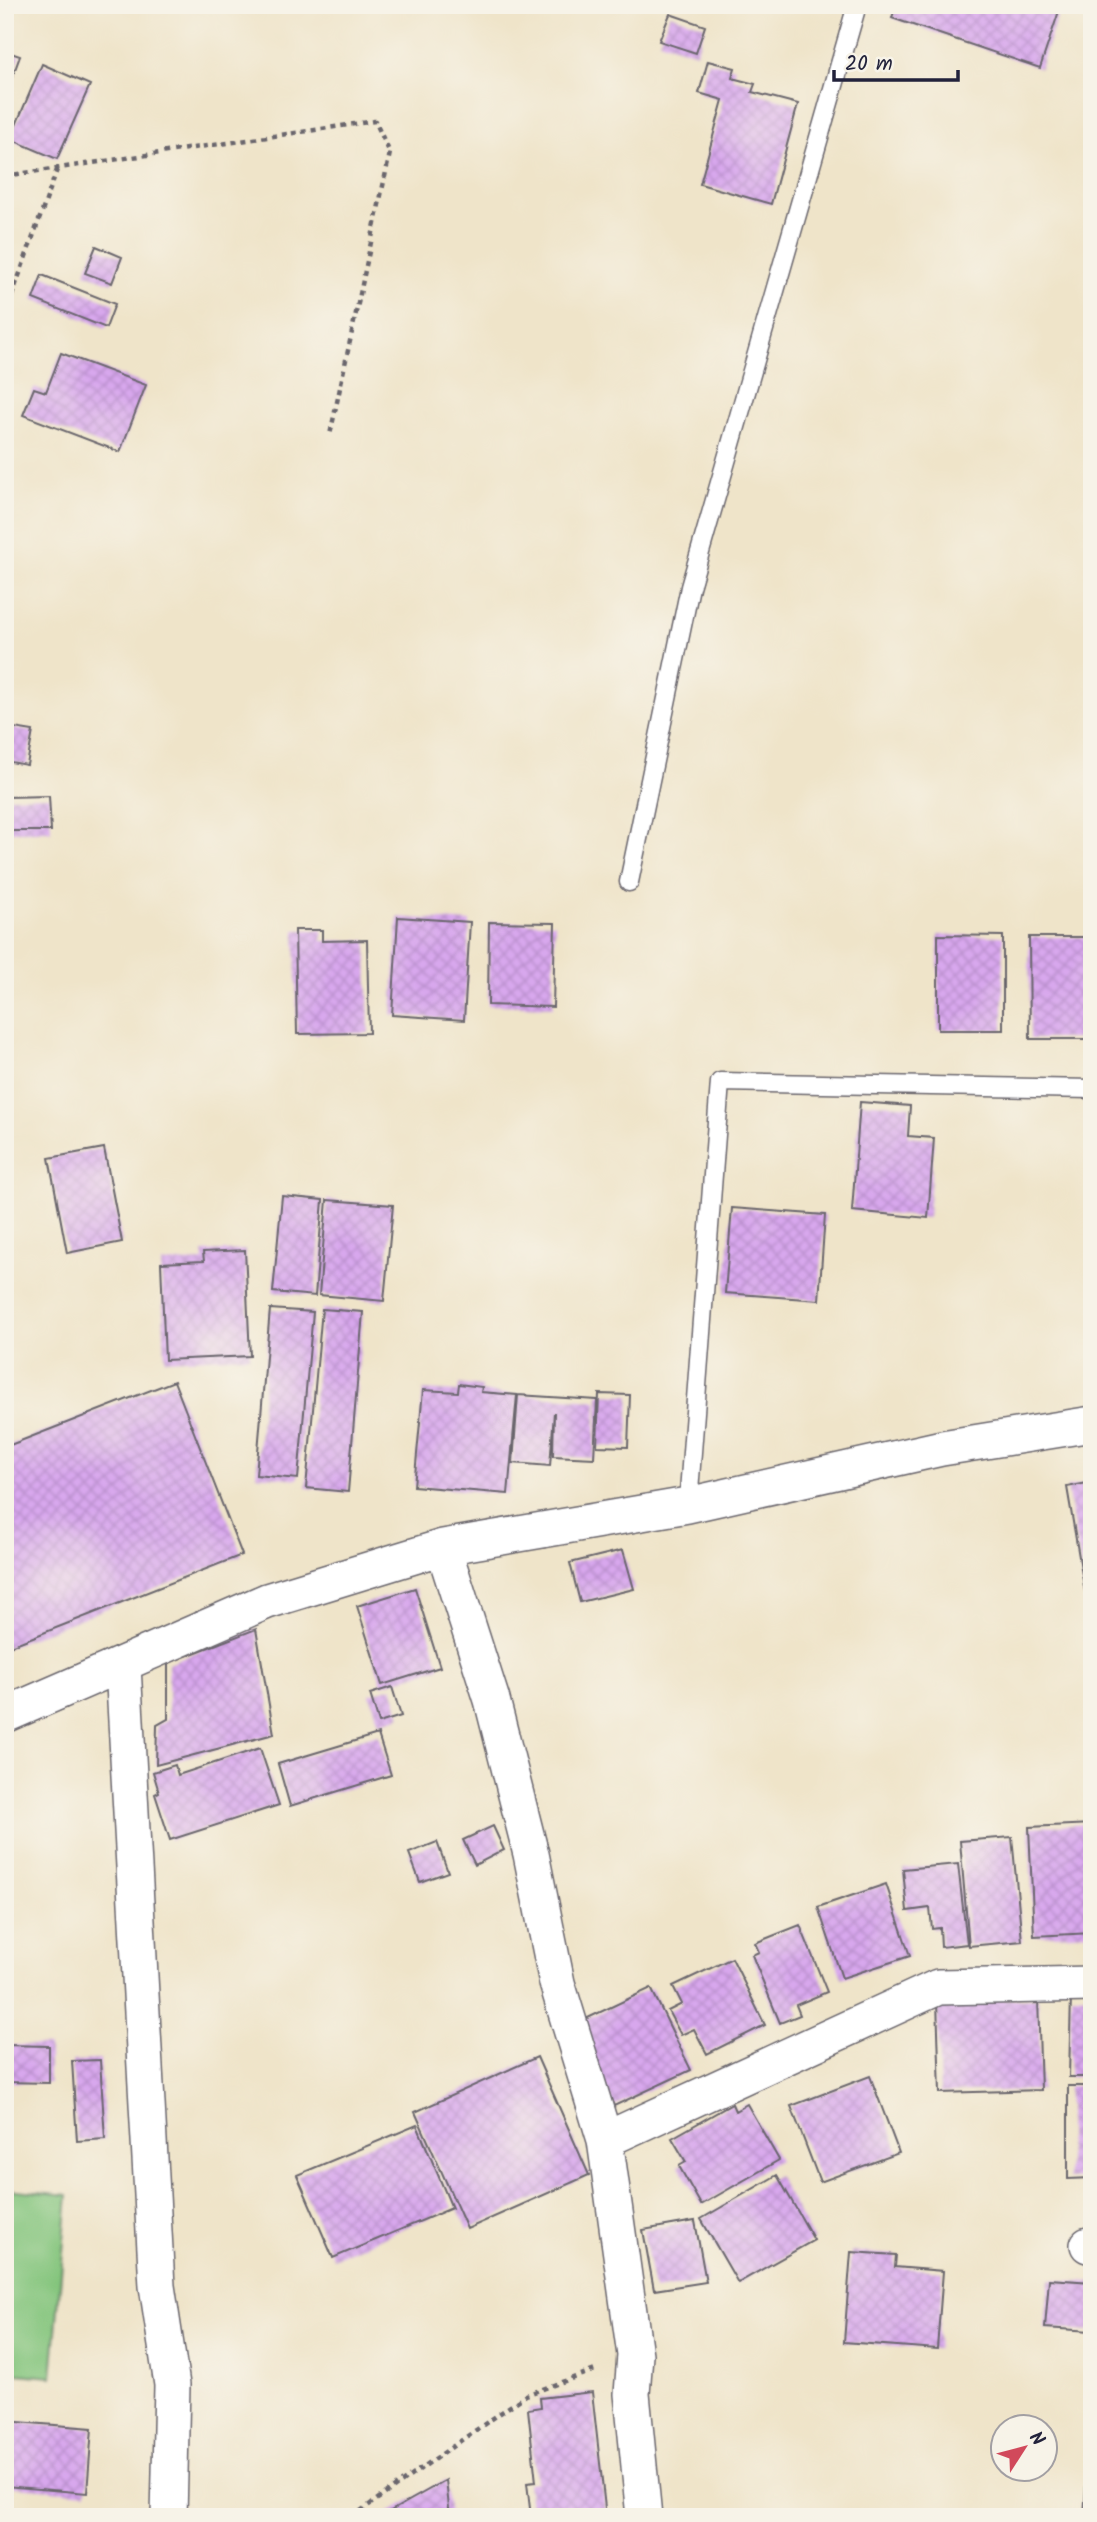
<svg xmlns="http://www.w3.org/2000/svg" width="1097" height="2522" viewBox="0 0 1097 2522" font-family="Kalam,sans-serif">
  <defs>
    <pattern id="building-cross-hatch" width="8" height="8" patternUnits="userSpaceOnUse" patternTransform="scale(1.75)"><rect width="8" height="8" fill="#d8a7ed"/><path d="M0 0l8 8M0 8l8-8" fill="none" stroke="#b98fcc"/></pattern>
  </defs>
  <rect width="100%" height="100%" fill="#f7f3e8"/>
  <filter id="ink" filterUnits="userSpaceOnUse"><feTurbulence type="fractalNoise" baseFrequency=".0143" numOctaves="2"/><feDisplacementMap in="SourceGraphic" scale="14" xChannelSelector="R" yChannelSelector="G"/><feConvolveMatrix kernelMatrix="1 2 1 2 8 2 1 2 1" color-interpolation-filters="sRGB"/></filter>
  <filter id="wash" filterUnits="userSpaceOnUse"><feTurbulence type="fractalNoise" baseFrequency=".00686" numOctaves="4" result="noise"/><feDisplacementMap in="SourceGraphic" scale="28" xChannelSelector="R" yChannelSelector="G"/><feGaussianBlur stdDeviation="1.57" result="paint"/><feColorMatrix in="noise" values="0 0 0 0 0 0 0 0 0 0 0 0 0 0 0 0 0 1.4 0 .05"/><feComposite in="paint" operator="in"/></filter>
  <g filter="url(#wash)">
    <rect width="100%" height="100%" fill="#efe4c9"/>
    <path fill="#84c57d" stroke="#53745c" stroke-width="2" d="M5 2189 68 2195 52 2377 5 2373Z"/>
    <g id="blocks">
      <path fill="url(#building-cross-hatch)" d="M896 5H1061L1040 68 892 18Z
        M670 14 705 26 696 53 659 41Z
        M5 51 20 56 6 94H5Z
        M708 61 735 68 732 78 755 84 752 92 798 104 771 204 700 184 723 100 699 93Z
        M42 64 90 85 57 159 10 139Z
        M96 246 122 257 112 283 85 273Z
        M42 275 115 304 106 328 33 299Z
        M61 353 146 385 120 452 23 415 34 388 46 392Z
        M8 727 33 731 27 765 5 761Z
        M49 796 51 831H5V797Z
        M398 917 470 922 464 1020 392 1015Z
        M489 922 555 923 553 1007 488 1005Z
        M295 930H322V941L367 940 369 1033 297 1034Z
        M938 935 1003 936V1030H938Z
        M1029 937H1092V1039H1030Z
        M860 1102 910 1106 908 1136 934 1138 928 1218 852 1211Z
        M104 1148 122 1242 67 1253 49 1158Z
        M282 1196 323 1200 315 1296 273 1292Z
        M327 1200 393 1205 384 1301 319 1295Z
        M732 1208 825 1215 819 1300 725 1293Z
        M245 1250 250 1356 165 1360 161 1263 204 1261 203 1252Z
        M270 1309 313 1312 298 1479 256 1475Z
        M322 1309 363 1312 348 1492 306 1488Z
        M174 1381 242 1555 5 1648V1447Z
        M459 1384 482 1387 481 1392 517 1395 508 1494 414 1486 423 1390 458 1392Z
        M599 1394 630 1395 628 1447 597 1446Z
        M518 1395 597 1400 594 1458 553 1456 554 1412 550 1466 513 1463Z
        M1092 1482V1621H1090L1067 1487Z
        M623 1550 634 1589 580 1602 570 1563Z
        M415 1588 440 1667 382 1685 357 1606Z
        M256 1629 274 1734 156 1765 157 1725 168 1719V1663Z
        M392 1687 401 1716 379 1723 370 1694Z
        M378 1734 391 1775 290 1806 278 1764Z
        M260 1748 279 1805 170 1840 155 1794 159 1792 153 1772 175 1765 178 1775Z
        M1092 1824V1933L1034 1936 1029 1827Z
        M493 1826 504 1850 475 1865 463 1840Z
        M1012 1837 1022 1941 969 1946 960 1841Z
        M437 1842 448 1872 420 1882 409 1853Z
        M958 1864 967 1944 941 1947 940 1928 932 1929 930 1908 907 1911 903 1869Z
        M886 1884 910 1956 842 1978 818 1907Z
        M800 1925 827 1992 796 2005 800 2015 780 2023 752 1955 759 1952 755 1943Z
        M732 1958 765 2025 707 2054 694 2029 681 2035 668 2011 682 2004 673 1986Z
        M651 1988 691 2070 614 2106 575 2024Z
        M1071 1995 1092 1996V2077H1069Z
        M1038 1998 1041 2090 940 2093 937 2001Z
        M5 2045 49 2046V2083L5 2082Z
        M537 2057 589 2175 467 2229 415 2112Z
        M100 2060 105 2139 77 2141 72 2061Z
        M870 2076 899 2153 820 2182 791 2106Z
        M1068 2086H1092V2178L1068 2179Z
        M732 2104 735 2111 747 2104 779 2160 701 2205 679 2166 686 2162 672 2138Z
        M417 2125 452 2208 333 2258 297 2175Z
        M777 2175 814 2240 738 2283 701 2219Z
        M695 2221 706 2282 654 2290 643 2230Z
        M851 2252 896 2255 895 2267 943 2271 937 2349 844 2342Z
        M1049 2279 1092 2282 1091 2331 1045 2328Z
        M592 2392 606 2517H531L527 2483 536 2482 528 2409 541 2407 540 2398Z
        M5 2421 92 2428 87 2493 5 2486Z
        M1088 2452 1092 2453V2517H1084Z
        M446 2480 450 2517H390L389 2512Z"/>
    </g>
  </g>
  <g filter="url(#ink)">
    <use href="#blocks" fill-opacity="0" stroke="#6a666d" stroke-width="2"/>
    <g fill="none" stroke-linecap="round" stroke-linejoin="round">
      <g stroke="#6a666d" stroke-width="21">
        <path id="service" d="M629 882 690 587 857 5
          M688 1505 720 1082 1092 1089"/>
      </g>
      <g stroke="#6a666d" stroke-width="38">
        <path id="minor" d="M443 1547 492 1700 531 1854 557 1983 605 2140 635 2355 632 2394 644 2517
          M123 1666 157 2286 172 2385 169 2517
          M5 1715 267 1601 443 1547 688 1505 942 1448 1092 1424
          M605 2140 938 1987 1092 1984
          M1088 2245 1092 2246"/>
      </g>
      <path stroke="#6a666d" stroke-width="4.5" stroke-dasharray="5 5" stroke-linecap="butt" d="M5 176 375 121 390 153 330 435
        M5 315 58 167
        M352 2517 526 2395 595 2370"/>
      <use href="#service" stroke="#fff" stroke-width="18"/>
      <use href="#minor" stroke="#fff" stroke-width="35"/>
    </g>
  </g>
  <rect width="1097" height="2522" fill="none" stroke="#f7f3e8" stroke-width="28"/>
  <g transform="translate(1024 2448) rotate(54)"><circle r="33" fill="#f7f3e8" stroke="#a29fa3" stroke-width="2"/>
  <path d="M0-5L12 26L0 18L-12 26Z" fill="#d1495b"/>
  <text y="-10" font-size="19" font-weight="bold" text-anchor="middle" fill="#22223b">N</text>
  </g>
  <path d="M834 70v10h124v-10" fill="none" stroke="#22223b" stroke-width="3.5"/>
  <text x="845" y="70" font-size="21" fill="#22223b" stroke="#f7f3e8" stroke-width="5" paint-order="stroke">20 m</text>
</svg>
